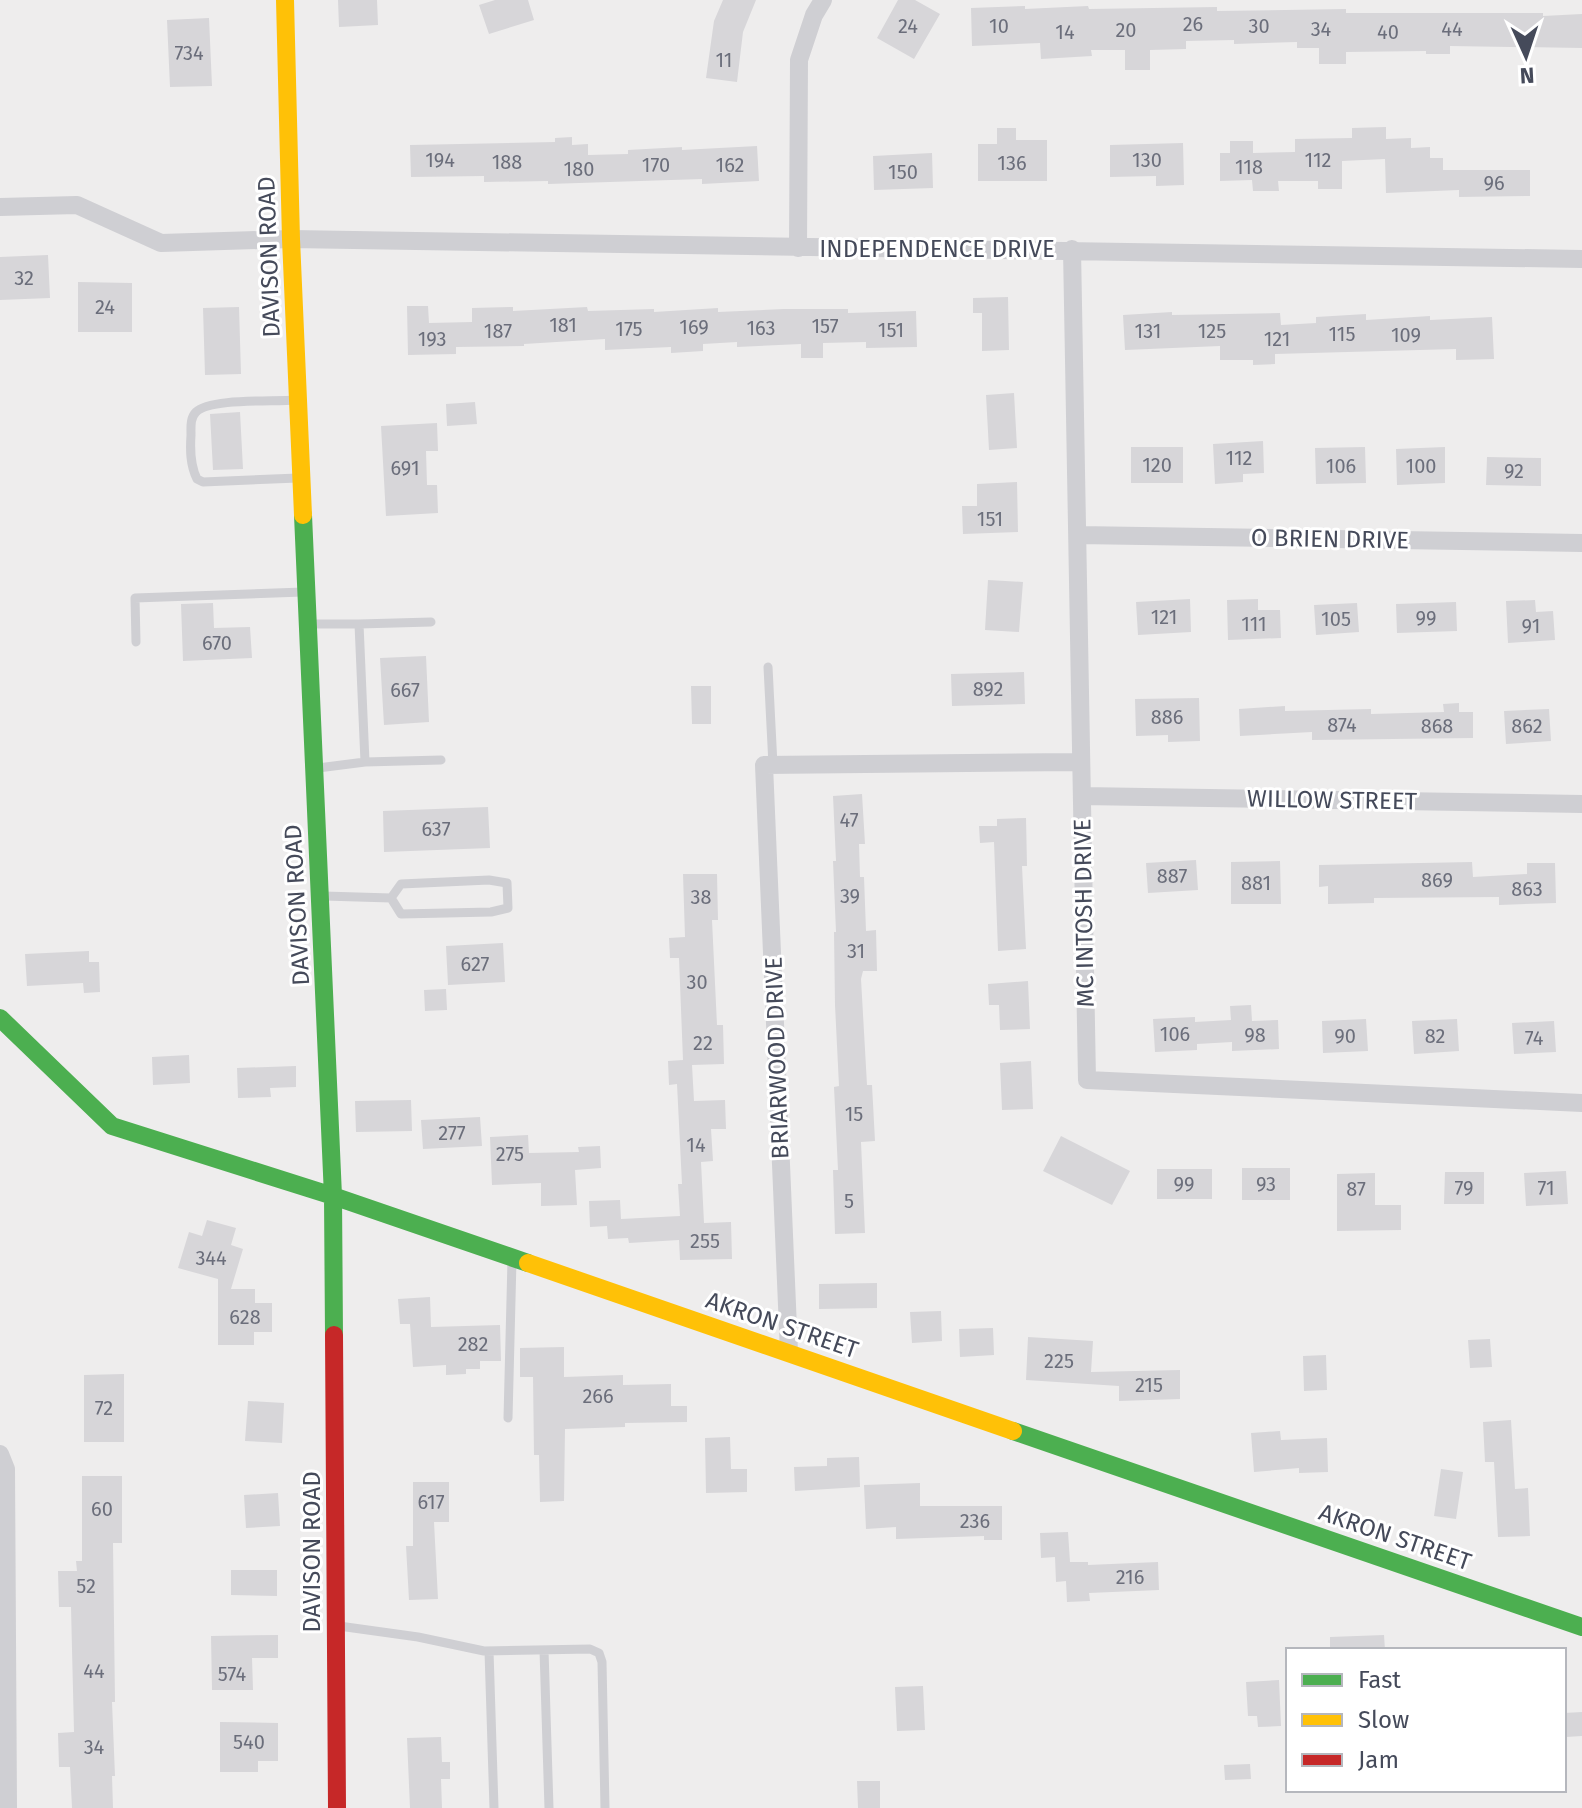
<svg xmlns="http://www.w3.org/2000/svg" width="1582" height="1808" viewBox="0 0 1582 1808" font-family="'Fira Sans',sans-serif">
  <rect width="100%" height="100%" fill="#eeeded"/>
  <path fill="#d7d6d9" d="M338 0H377L378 25 339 27Z
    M495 0H528L534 20 489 34 479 5Z
    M723 0H756L743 32 737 82 706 78 714 21Z
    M898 0H915L940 14 914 59 877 38Z
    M1025 6V9L1088 6 1089 9 1217 7V11L1346 9V13H1543V16L1582 14V48L1450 46V54H1426V51L1346 52V64H1319V48H1297V42L1234 44V40L1186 41V49L1150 50V70H1125V50H1091L1092 56 1041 59 1040 43 972 46 971 8Z
    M209 18 212 86 170 87 167 20Z
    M1386 127V139L1411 138V148L1430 147V158H1443V170H1530V196L1459 197V190L1386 193 1385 159 1342 161V189H1318V181H1278L1279 191H1253L1252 180 1220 181V153H1230V141H1253V153L1295 152V139L1352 138V128Z
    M997 128H1016V140H1047V181H978V144H997Z
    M572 137V145L588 144V155L628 154V150L682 147V150L757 146 759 181 702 184V179L548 184V181L484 182V176L411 177 410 145 555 142V138Z
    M1183 143 1184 185 1156 186V176L1110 177V145Z
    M932 153 933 188 874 190 873 156Z
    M48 255 50 298 0 300V257Z
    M78 282 132 283V332H78Z
    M1008 297 1009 350 982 351V313H973V298Z
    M407 306H428L429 323 472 322V308L513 307V311L587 307 588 311 654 309V312L718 308V312L784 309H848V313L916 311 917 347 866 348V342L823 343V358H801V344L737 347V342L703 344V351L671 353V347L605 350V339L524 344V346L456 347V354L408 355Z
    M239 307 241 374 205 375 203 308Z
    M1172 312V315L1280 313 1281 325 1316 323V317L1366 314V320L1430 316V320L1492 317 1494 359 1456 360V349L1275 354V364L1253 365V360H1220V346L1125 350 1123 315Z
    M1014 393 1017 448 989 450 986 395Z
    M475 402 477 424 447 426 446 404Z
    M240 412 243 469 213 470 210 414Z
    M437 423 438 451H426L427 485H437L438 513 386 516 381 426Z
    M1263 441 1264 473 1243 474V482L1215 484 1213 444Z
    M1131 447H1183V483H1131Z
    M1365 447 1366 483 1316 484 1315 448Z
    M1445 447V483L1397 485 1396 449Z
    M1487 457 1541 458V486L1486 485Z
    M1017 482 1018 532 963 534 962 506H977V484Z
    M988 580 1023 582 1019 632 985 630Z
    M1190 599 1191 632 1138 635 1136 602Z
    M1258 599V610H1280L1281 638 1228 640 1227 600Z
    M1535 600 1536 612 1553 611 1555 640 1508 643 1506 601Z
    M1456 602 1457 631 1397 633 1396 604Z
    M213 603 214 628 250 627 252 658 183 661 181 604Z
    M1357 603 1359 632 1316 635 1314 605Z
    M426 656 429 722 384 725 380 658Z
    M1024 672 1025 704 952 706 951 674Z
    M691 686H711V724H692Z
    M1199 698 1200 741 1168 742V735L1136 736 1135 699Z
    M1459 703V712H1473V738L1312 740V732L1240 736 1239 709 1285 706V711L1371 709V714L1444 712 1443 704Z
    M1549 709 1551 741 1506 744 1504 711Z
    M862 794 865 844H859L860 877H864L866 931 876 930 877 971H863L861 979 867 1085H872L875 1141 861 1142 865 1233 835 1234 833 1170H838L834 1087 839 1086 835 1005 834 932H836L833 861H836L833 796Z
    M488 807 490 848 384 852 383 811Z
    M1026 818 1027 866H1022L1026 949 998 951 994 842 980 843 979 826H997V819Z
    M1196 860 1198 890 1148 893 1146 863Z
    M1280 861 1281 904H1231V862Z
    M1472 862 1473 877 1527 874V863H1555L1556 903 1499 905V897L1374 898V903L1328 904V886L1319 887V865Z
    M683 874H717L718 920H712L717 1025H723L724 1064 692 1065 694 1101 725 1100 726 1129H711L713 1161 701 1162 704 1223 731 1222 732 1259 680 1260 679 1240 629 1243 628 1238 608 1239 607 1226 590 1227 589 1201 620 1200 621 1219 680 1216 678 1184H682L677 1084 669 1085 668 1061 683 1060 679 958H670L669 938 685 937Z
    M503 943 505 982 448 985 446 946Z
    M89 951V962H99L100 992 84 993 83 983 27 986 25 954Z
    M1028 981 1030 1029 1000 1030 999 1005H989L988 984Z
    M446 989 447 1010 425 1011 424 990Z
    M1251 1005 1252 1021 1278 1020 1279 1049 1232 1051V1042L1197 1044V1050L1155 1052 1153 1019 1195 1017V1022L1231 1020 1230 1006Z
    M1366 1019 1368 1051 1323 1053 1322 1021Z
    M1457 1019 1459 1051 1414 1054 1412 1021Z
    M1554 1021 1556 1052 1514 1054 1512 1023Z
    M189 1055 190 1083 153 1085 152 1057Z
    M1031 1061 1033 1109 1002 1110 1000 1063Z
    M296 1066V1087L270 1088 271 1097 238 1098 237 1068Z
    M411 1100 412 1131 356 1132 355 1101Z
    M480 1117 482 1146 423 1149 421 1120Z
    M528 1135 529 1153 579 1152 578 1147 600 1146 601 1168 575 1170 577 1205 541 1206V1183L492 1185 490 1137Z
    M1061 1136 1130 1171 1112 1205 1043 1171Z
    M1242 1168H1290V1200H1242Z
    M1157 1169H1212V1199H1157Z
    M1566 1171 1568 1204 1526 1206 1524 1173Z
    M1445 1172H1484V1204H1444Z
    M1375 1173V1205H1401V1230L1337 1231V1174Z
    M207 1220 236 1228 231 1245 243 1249 231 1289H255V1303H272V1332H254V1345H218V1279L178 1268 189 1232 202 1236Z
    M877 1283V1308L819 1309V1284Z
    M430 1297 431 1327 500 1325 501 1361H480V1369H466V1374L446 1375V1365L413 1367 410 1324H400L398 1299Z
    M941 1311 942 1341 912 1343 910 1312Z
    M993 1328 994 1355 960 1357 959 1329Z
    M1028 1337 1093 1341 1091 1372 1180 1370V1399L1119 1401V1386L1026 1380Z
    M1490 1339 1492 1367 1470 1368 1468 1340Z
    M564 1347V1377L623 1375V1385L671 1384V1406H687V1422L625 1423V1427L565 1429 564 1501 540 1502 539 1455H534L533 1377H520V1348Z
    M1326 1355 1327 1390 1304 1391 1303 1356Z
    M124 1374V1442H84V1375Z
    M248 1401 284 1403 282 1443 245 1441Z
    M1511 1420 1515 1489 1528 1488 1530 1536 1498 1537 1494 1462H1485L1483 1422Z
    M1280 1431 1281 1440 1327 1438 1328 1472 1299 1473V1468L1254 1472 1251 1433Z
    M730 1437 731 1469H747V1492L706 1493 705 1438Z
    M859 1457 860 1487 795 1491 794 1467 827 1466V1458Z
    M1441 1469 1463 1472 1456 1519 1434 1516Z
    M82 1476H122V1543H113L115 1702H112L115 1776H112L113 1808H72L70 1767H59L58 1733 74 1732 71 1607H59L58 1571H77L76 1561H82Z
    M413 1482H449V1522H434L438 1599 409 1600 406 1546H413Z
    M920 1483V1506H1002V1540H984V1536L896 1539V1527L866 1529 864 1485Z
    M278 1493 280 1526 246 1528 244 1495Z
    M1068 1532 1070 1562H1088V1565L1158 1562 1159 1590 1089 1593 1090 1601 1067 1602 1066 1581 1056 1582 1055 1557 1041 1558 1040 1533Z
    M231 1570H277V1596L231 1595Z
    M278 1635V1658H252L253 1690H212L211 1636Z
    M1384 1635 1385 1650H1330V1637Z
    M1279 1680 1281 1726 1258 1727 1257 1716H1248L1246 1682Z
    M923 1686 925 1730 897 1731 895 1687Z
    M1582 1712V1736L1566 1737 1564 1713Z
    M220 1722 278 1723V1761H258V1772H220Z
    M441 1737 442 1762H450V1779H441L442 1808H410L407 1738Z
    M1250 1764 1251 1779 1225 1780 1224 1765Z
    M857 1781H880V1808H858Z"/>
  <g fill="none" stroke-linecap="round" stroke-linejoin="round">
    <path stroke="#cfcfd3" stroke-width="9" d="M295 400C273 402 210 398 196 412 190 418 191 427 191 435 190 450 190 465 197 479L203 482 298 478
      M308 624H359L365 762 318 768
      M359 624 431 622
      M136 642 135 598 303 592
      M768 667 773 765
      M365 762 441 760
      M489 880 507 883 508 908 491 912 401 914 391 898 401 884Z
      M324 896 391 898
      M508 1418 512 1260
      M339 1626 418 1637 484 1651 590 1649 599 1653 602 1662 605 1808
      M544 1650 549 1808
      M489 1651 494 1808"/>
    <path stroke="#cfcfd3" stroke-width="18" d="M0 207 77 205 161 243 291 239 1582 259
      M798 248 799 60 814 15 823 0
      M1072 249 1087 1080 1582 1103
      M1078 535 1582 543
      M1082 796 1582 804
      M789 1352 764 765 1080 762
      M0 1454 6 1469 8 1808"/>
    <path stroke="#4caf50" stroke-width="18" d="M303 515 333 1196 334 1335
      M0 1018 112 1126 333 1196 528 1263
      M1013 1431 1582 1627"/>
    <path stroke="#ffc107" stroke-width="18" d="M285 0 291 239 303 515
      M528 1263 1013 1431"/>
    <path stroke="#c62828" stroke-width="18" d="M334 1335 337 1808"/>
  </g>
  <g text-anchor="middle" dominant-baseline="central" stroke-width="6" stroke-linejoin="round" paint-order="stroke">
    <g font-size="20" fill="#6b6e7b">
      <text x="1193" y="24">26</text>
      <text x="908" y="26">24</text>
      <text x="999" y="26">10</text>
      <text x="1259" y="26">30</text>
      <text x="1321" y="29">34</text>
      <text x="1452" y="29">44</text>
      <text x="1126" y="30">20</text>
      <text x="1065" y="32">14</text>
      <text x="1388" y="32">40</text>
      <text x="189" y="53">734</text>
      <text x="724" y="60">11</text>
      <text x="440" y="160">194</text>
      <text x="1147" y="160">130</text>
      <text x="1318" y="160">112</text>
      <text x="507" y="162">188</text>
      <text x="1012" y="163">136</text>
      <text x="656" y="165">170</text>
      <text x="730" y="165">162</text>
      <text x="1249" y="167">118</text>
      <text x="579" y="169">180</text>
      <text x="903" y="172">150</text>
      <text x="1494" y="183">96</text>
      <text x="24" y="278">32</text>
      <text x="105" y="307">24</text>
      <text x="563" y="325">181</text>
      <text x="825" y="326">157</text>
      <text x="694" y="327">169</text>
      <text x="761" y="328">163</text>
      <text x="629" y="329">175</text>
      <text x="891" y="330">151</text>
      <text x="498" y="331">187</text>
      <text x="1148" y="331">131</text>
      <text x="1212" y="331">125</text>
      <text x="1342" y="334">115</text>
      <text x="1406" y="335">109</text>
      <text x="432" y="339">193</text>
      <text x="1277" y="339">121</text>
      <text x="1239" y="458">112</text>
      <text x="1157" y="465">120</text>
      <text x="1341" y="466">106</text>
      <text x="1421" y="466">100</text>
      <text x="405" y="468">691</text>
      <text x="1514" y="471">92</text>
      <text x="990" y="519">151</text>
      <text x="1164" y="617">121</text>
      <text x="1426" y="618">99</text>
      <text x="1336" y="619">105</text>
      <text x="1254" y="624">111</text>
      <text x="1531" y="626">91</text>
      <text x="217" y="643">670</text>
      <text x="988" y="689">892</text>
      <text x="405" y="690">667</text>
      <text x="1167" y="717">886</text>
      <text x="1342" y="725">874</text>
      <text x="1437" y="726">868</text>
      <text x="1527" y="726">862</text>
      <text x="849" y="820">47</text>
      <text x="436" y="829">637</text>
      <text x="1172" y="876">887</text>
      <text x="1437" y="880">869</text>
      <text x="1256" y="883">881</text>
      <text x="1527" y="889">863</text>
      <text x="850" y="896">39</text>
      <text x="701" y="897">38</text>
      <text x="856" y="951">31</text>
      <text x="475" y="964">627</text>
      <text x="697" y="982">30</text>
      <text x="1175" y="1034">106</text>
      <text x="1255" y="1035">98</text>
      <text x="1345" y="1036">90</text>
      <text x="1435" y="1036">82</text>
      <text x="1534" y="1038">74</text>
      <text x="703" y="1043">22</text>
      <text x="854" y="1114">15</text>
      <text x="452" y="1133">277</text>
      <text x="696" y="1145">14</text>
      <text x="510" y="1154">275</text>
      <text x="1184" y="1184">99</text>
      <text x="1266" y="1184">93</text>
      <text x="1464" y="1188">79</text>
      <text x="1546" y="1188">71</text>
      <text x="1356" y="1189">87</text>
      <text x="849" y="1201">5</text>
      <text x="705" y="1241">255</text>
      <text x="211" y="1258">344</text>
      <text x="245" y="1317">628</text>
      <text x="473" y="1344">282</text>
      <text x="1059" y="1361">225</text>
      <text x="1149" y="1385">215</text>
      <text x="598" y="1396">266</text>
      <text x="104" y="1408">72</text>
      <text x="431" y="1502">617</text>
      <text x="102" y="1509">60</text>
      <text x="975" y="1521">236</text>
      <text x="1130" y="1577">216</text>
      <text x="86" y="1586">52</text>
      <text x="94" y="1671">44</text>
      <text x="232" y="1674">574</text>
      <text x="249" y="1742">540</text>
      <text x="94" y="1747">34</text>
    </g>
    <g font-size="24" fill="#454a5a" stroke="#fff">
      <text x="937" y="249">INDEPENDENCE DRIVE</text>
      <text transform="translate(269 257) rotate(-92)">DAVISON ROAD</text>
      <text transform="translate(1330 539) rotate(1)">O BRIEN DRIVE</text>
      <text transform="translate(1332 800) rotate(1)">WILLOW STREET</text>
      <text transform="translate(297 905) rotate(-93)">DAVISON ROAD</text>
      <text transform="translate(1084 913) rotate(-91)">MC INTOSH DRIVE</text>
      <text transform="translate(777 1058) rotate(-92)">BRIARWOOD DRIVE</text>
      <text transform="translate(782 1325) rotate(19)">AKRON STREET</text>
      <text transform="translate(1395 1537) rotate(19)">AKRON STREET</text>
      <text transform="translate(312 1552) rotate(-90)">DAVISON ROAD</text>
    </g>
  </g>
  <rect x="1286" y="1648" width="280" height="144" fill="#ffffff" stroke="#b5b7bd" stroke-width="2"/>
  <rect x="1302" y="1674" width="40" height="12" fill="#4caf50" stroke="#b5b7bd" stroke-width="2"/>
  <text x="1358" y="1688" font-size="24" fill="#454a5a">Fast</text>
  <rect x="1302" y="1714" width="40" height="12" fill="#ffc107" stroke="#b5b7bd" stroke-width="2"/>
  <text x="1358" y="1728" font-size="24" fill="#454a5a">Slow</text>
  <rect x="1302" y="1754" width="40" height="12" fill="#c62828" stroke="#b5b7bd" stroke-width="2"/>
  <text x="1358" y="1768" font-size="24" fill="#454a5a">Jam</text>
  <g transform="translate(1526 56) rotate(177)" stroke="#ffffff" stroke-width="6" paint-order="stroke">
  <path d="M0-6L14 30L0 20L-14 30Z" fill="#454a5a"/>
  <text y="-12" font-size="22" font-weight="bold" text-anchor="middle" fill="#454a5a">N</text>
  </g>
</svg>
